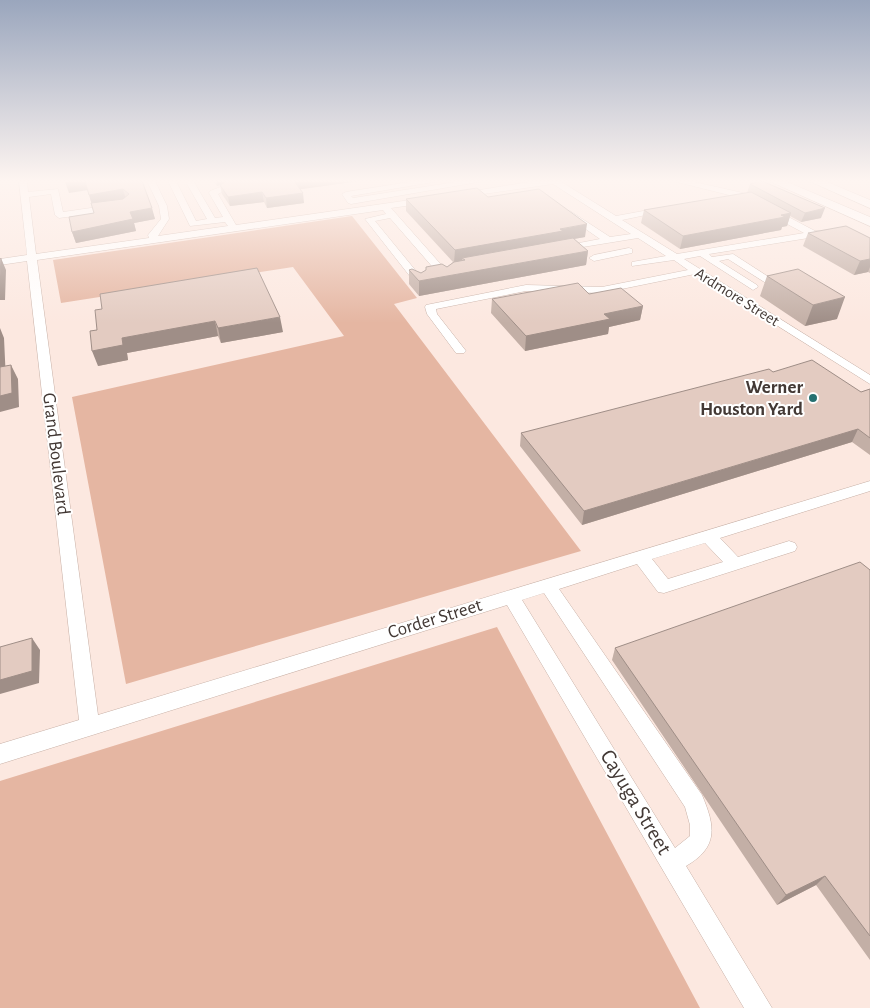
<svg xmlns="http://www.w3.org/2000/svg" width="870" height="1008" viewBox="0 0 870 1008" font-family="'Alegreya Sans',sans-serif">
  <rect width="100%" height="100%" fill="#fce8e0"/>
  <path fill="#e5b6a2" d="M352 216 417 298 394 304 581 551 126 684 72 397 344 336 293 267 61 303 53 260Z
    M497 627 700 1008H0V781Z"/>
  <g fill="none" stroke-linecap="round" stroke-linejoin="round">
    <g stroke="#c7b0a6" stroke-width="1">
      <path id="minor" d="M19 181H27L28 192 58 189 63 212 112 205 116 208 112 211 59 218 55 215 51 194 29 197 36 254 149 238 148 235 161 219 159 206 147 181H155L167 206 169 219 158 236 228 226 225 222 190 226 168 181H176L196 221 207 219 187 184 188 182H194L215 218 223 217 209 193 210 191 228 184 260 181 230 188 218 194 236 225 424 198 428 201 427 203 391 208 452 277 447 280 443 279 390 218 375 221 425 282 420 285 416 284 365 219 386 214 383 210 37 260 98 715 870 481V491L720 538 738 557 789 541 795 543 797 547 795 551 664 593 658 592 637 564 559 589 702 795C715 826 719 847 686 866L772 1008H744L507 605 0 764V744L79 720 27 261 0 265V259L27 255ZM705 543 723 562 668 579 652 559ZM544 593 685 807 690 825V836L675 848 522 600Z
        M416 181H439L351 196 353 198 462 181H484L351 204 348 203 342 194 346 192Z
        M535 181H560L616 216 665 207V211L622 220 677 254 804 233 737 197 673 181H690L743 193 815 231 830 230V234L827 235 709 254 712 257 733 254 778 283 773 286 769 285 728 259 719 261 757 285 758 287 753 290 700 256 684 259 870 375V384L695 274 602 293 526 291 436 309 437 314 466 351 464 353H456L427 314 425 307 426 305 526 285 602 287 688 270 674 260 632 266V262L666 256 638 238 558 251V247L600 239 567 216 566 214 570 211 610 237 631 234 553 184 462 197 458 195 462 193Z
        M629 248 632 249V253L594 261 589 258 594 255Z"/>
    </g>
    <g stroke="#c7b0a6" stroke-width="1">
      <path id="highway" d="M769 181H785L870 217V226Z
        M809 181H825L870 200V208Z"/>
    </g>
    <use href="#minor" fill="#fff" fill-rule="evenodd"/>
    <use href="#highway" fill="#fff" fill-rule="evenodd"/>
  </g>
  <path fill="#c3afa6" d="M142 181 155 219 134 223 136 231 76 243 72 232 94 213 88 190 69 193Z
    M214 181H360L300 189 304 203 267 208 264 202 230 206 222 194 220 185 217 186Z
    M750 184 821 218 801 222 790 216 787 226 782 227 781 230 680 249 641 223 644 210 747 193Z
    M488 197 585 237 574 239 588 251 586 265 419 296 409 284V270L421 273 447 267 453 262 406 211V199Z
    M808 233 870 238V273L868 272 854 275 803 246Z
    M767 276 837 319 805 326 760 296Z
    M589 294 643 306 640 320 609 327 608 334 525 351 491 313 492 299Z
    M102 309 283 332 221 343 218 336 127 353 128 360 98 366Z
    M773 372 861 392 870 389V455L852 442 582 525 520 446 521 433Z
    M870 570V960L816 885 777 905 612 660 615 648Z"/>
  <path fill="#9f8e87" d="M70 181H85L88 190 69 193 65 182Z
    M216 181H235L228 182 217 186Z
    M294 181H360L295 190Z
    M123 189 126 200 92 205 89 195Z
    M262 192 264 202 230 206 228 197Z
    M303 193 304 203 267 208 266 198Z
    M152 208 155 219 134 223 136 231 76 243 72 232 130 212Z
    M825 208 821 218 801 222 805 213Z
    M791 213 787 226 782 227 781 230 680 249 683 236Z
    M587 224 585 237 462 258V262L454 263 455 250Z
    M588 251 586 265 419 296V281Z
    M1 258 6 270 5 300H0V276Z
    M870 259V267L868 272 854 275 860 261Z
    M845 297 837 319 805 326 813 305Z
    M643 306 640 320 609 327 608 334 525 351 526 336 604 314Z
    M280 317 283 332 221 343 218 328Z
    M215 321 218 336 127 353 128 360 98 366 92 351 122 338Z
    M0 328 4 338 6 381 0 369Z
    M11 365 18 379 19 407 0 412V396Z
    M858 429 852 442 582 525 584 511Z
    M32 638 40 650 39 683 0 694V680Z
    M825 876 816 885 777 905 786 895Z"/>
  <path fill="#e3cbc1" stroke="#9f8e87" d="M85 181H142L152 208 130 212 133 219 72 232 69 217 94 213 91 203 123 199 129 194 123 189 89 195Z
    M227 181H294L303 193 266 198 262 192 228 197 220 185Z
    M762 181 825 208 805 213 750 184Z
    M477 188 488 197 539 189 587 224 560 229 563 231 455 250 406 199Z
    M751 192 791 213 781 215 785 217 683 236 644 210Z
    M846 226 870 238V259L860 261 808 233Z
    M573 238 588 251 419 281 409 270 412 269 421 273 426 270V267L442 264 447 267 454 262 465 260 462 258Z
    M1 258 0 276V259Z
    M257 268 280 317 218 328 215 321 122 338 123 345 92 351 90 331 97 330 95 310 102 309 100 294Z
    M798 269 845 297 813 305 767 276Z
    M578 283 589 294 621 288 643 306 604 314 610 319 526 336 492 299Z
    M812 360 861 392 870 389V438L858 429 584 511 521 433 769 369 773 372Z
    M11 365 12 393 0 396V367Z
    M860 562 870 570V936L825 876 786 895 615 648Z
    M32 638V671L0 680V647Z"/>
  <linearGradient id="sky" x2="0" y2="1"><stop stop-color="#9aa6bd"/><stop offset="0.56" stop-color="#fef5f1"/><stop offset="1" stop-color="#fef5f1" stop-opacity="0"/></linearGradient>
  <rect width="870" height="323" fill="url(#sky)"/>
  <circle fill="#257071" stroke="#fff" stroke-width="2" cx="813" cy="398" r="5"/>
  <g text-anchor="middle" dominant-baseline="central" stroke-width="4" stroke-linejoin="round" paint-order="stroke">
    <g font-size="16" fill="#433935" stroke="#fff">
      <text transform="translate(737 297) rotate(32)">Ardmore Street</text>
    </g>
    <g font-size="19" font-weight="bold" fill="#433935" stroke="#fff" text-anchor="end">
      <text x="803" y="387">Werner<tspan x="803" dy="22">Houston Yard</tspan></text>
    </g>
    <g font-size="19" fill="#433935" stroke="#fff">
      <text transform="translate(56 454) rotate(83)">Grand Boulevard</text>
      <text transform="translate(435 619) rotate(-17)">Corder Street</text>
    </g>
    <g font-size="22" fill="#433935" stroke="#fff">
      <text transform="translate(636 802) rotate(59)">Cayuga Street</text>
    </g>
  </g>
</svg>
